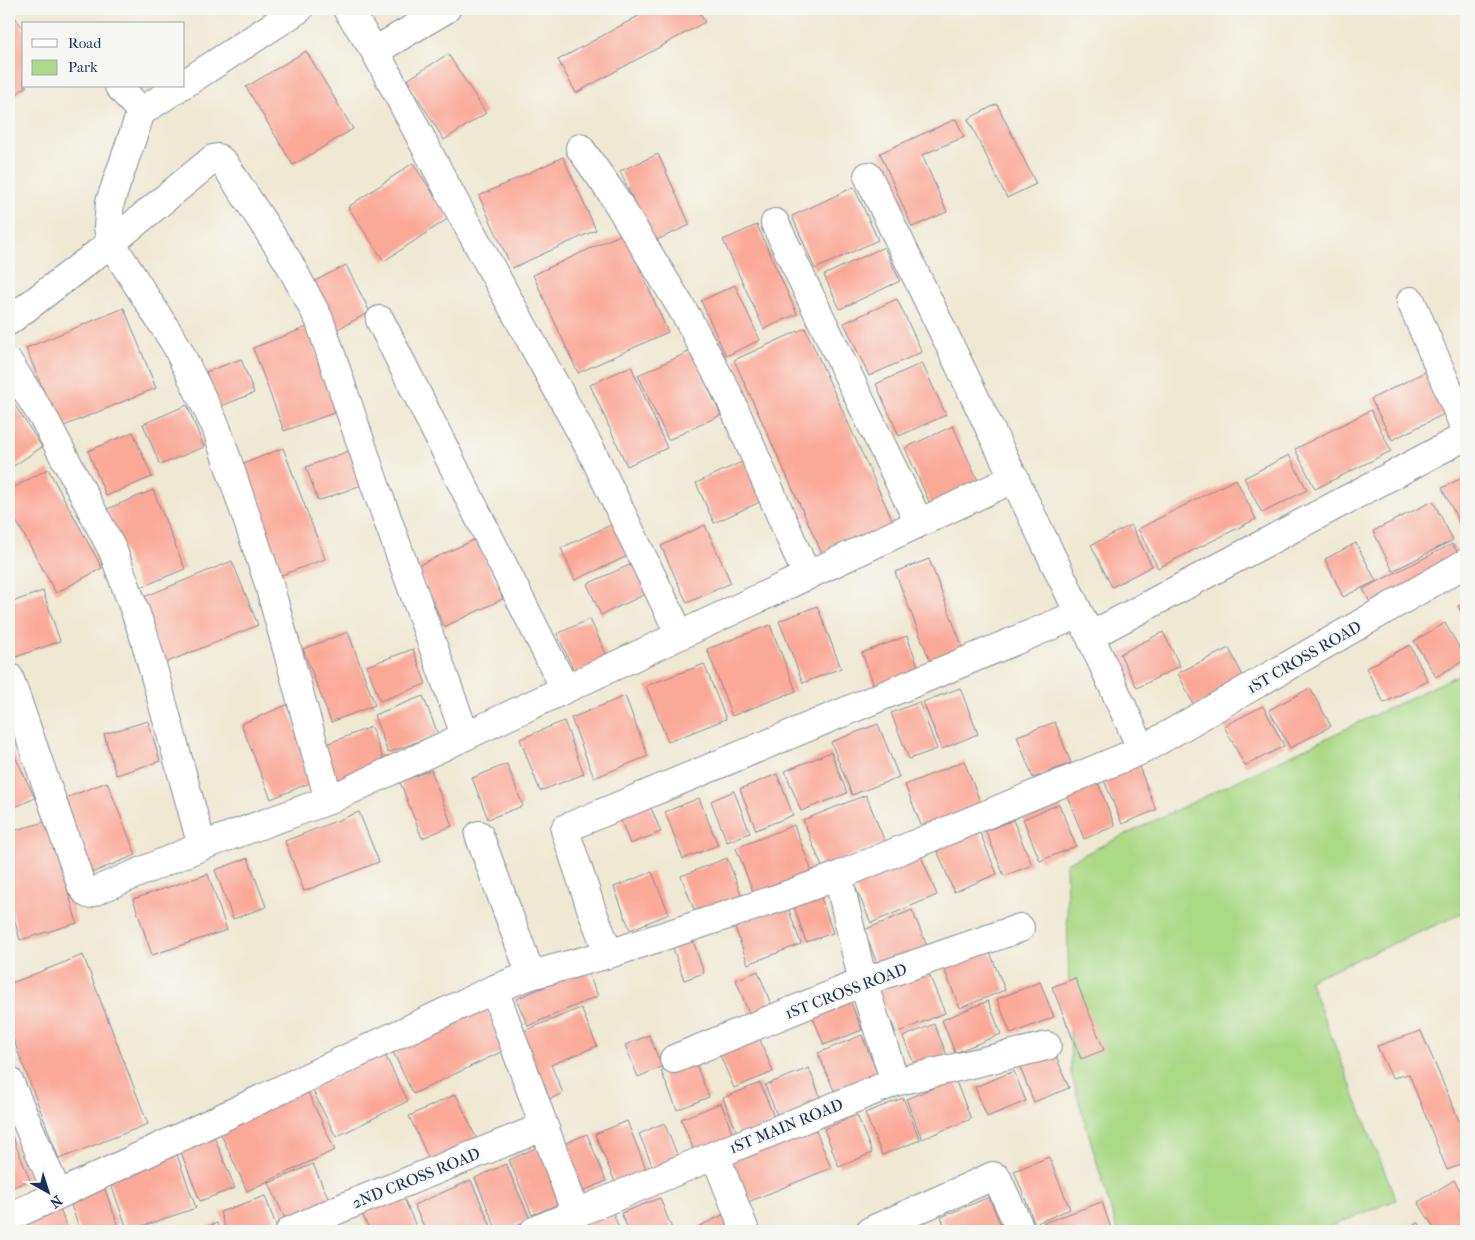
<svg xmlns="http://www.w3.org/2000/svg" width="1475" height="1240" viewBox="0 0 1475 1240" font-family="'IM FELL French Canon',serif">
  <rect width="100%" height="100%" fill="#f6f6f2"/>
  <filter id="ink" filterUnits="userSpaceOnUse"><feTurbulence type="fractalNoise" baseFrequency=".02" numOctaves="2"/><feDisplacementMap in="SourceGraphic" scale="10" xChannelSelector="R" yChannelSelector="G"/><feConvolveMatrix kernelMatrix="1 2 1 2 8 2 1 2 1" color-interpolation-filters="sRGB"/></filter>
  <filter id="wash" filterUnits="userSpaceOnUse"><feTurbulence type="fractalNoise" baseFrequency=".0096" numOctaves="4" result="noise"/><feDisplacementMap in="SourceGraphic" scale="20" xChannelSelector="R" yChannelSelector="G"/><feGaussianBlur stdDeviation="1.12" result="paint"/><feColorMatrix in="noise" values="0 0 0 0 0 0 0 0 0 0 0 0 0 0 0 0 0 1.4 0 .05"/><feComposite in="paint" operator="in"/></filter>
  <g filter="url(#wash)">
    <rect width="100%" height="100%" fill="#efe8d2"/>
    <path fill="#abd986" stroke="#638472" d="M1466 671V912L1309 980 1396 1200 1319 1231H1117L1071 1074 1066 863Z"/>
    <g id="blocks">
      <path fill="#fba997" d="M9 9 24 30V86H27L9 100Z
        M651 9H698L705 22 576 93 558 60Z
        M306 51 353 129 293 165 246 87Z
        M448 54 486 113 444 140 407 80Z
        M997 104 1036 184 1007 198 968 119Z
        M956 119 964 137 922 155 947 212 912 227 880 153Z
        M658 154 690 225 652 242 620 171Z
        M563 157 596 230 512 268 479 196Z
        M413 163 449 218 384 261 348 207Z
        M854 187 878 240 815 269 792 216Z
        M757 225 797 314 764 329 723 240Z
        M624 233 668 332 578 373 533 275Z
        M884 247 900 281 840 309 824 275Z
        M346 265 370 312 332 332 307 285Z
        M735 285 760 340 726 356 701 301Z
        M897 299 922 352 869 376 844 323Z
        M124 308 156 388 59 428 26 348Z
        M307 327 339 411 284 431 253 348Z
        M805 328 896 528 825 560 734 360Z
        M691 351 721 415 668 440 638 375Z
        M241 359 254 393 219 407 206 372Z
        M922 363 946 415 899 436 876 384Z
        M631 366 667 448 627 466 590 385Z
        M1431 369 1452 410 1392 440 1371 399Z
        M9 396 42 447 9 469Z
        M187 405 204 447 160 465 143 424Z
        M1371 410 1391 451 1315 489 1295 449Z
        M953 426 979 483 931 506 905 448Z
        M133 432 152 477 106 496 88 451Z
        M283 448 325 559 279 576 238 466Z
        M354 449 367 483 318 501 306 467Z
        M1289 455 1307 490 1262 513 1244 478Z
        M744 461 762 501 714 523 696 483Z
        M48 469 102 568 56 593 9 508V490Z
        M1466 476V536L1442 488Z
        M1236 479 1256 519 1158 568 1138 529Z
        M153 490 185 569 139 588 107 509Z
        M1433 501 1453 540 1393 571 1373 531Z
        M615 523 630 555 575 580 561 548Z
        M705 525 731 583 687 603 661 546Z
        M1131 525 1152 566 1112 587 1091 545Z
        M476 539 503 599 444 627 417 566Z
        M1356 543 1376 581 1343 597 1325 559Z
        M1452 544 1461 557 1373 608 1363 589Z
        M929 559 967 659 934 671 895 572Z
        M232 561 258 625 165 663 139 599Z
        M634 563 648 593 601 615 587 584Z
        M43 591 60 641 13 658 9 645V603Z
        M1466 601V622L1458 606Z
        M817 606 841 668 803 683 779 621Z
        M590 619 608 658 575 673 557 634Z
        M1445 623 1466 659 1436 677 1414 641Z
        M770 625 796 691 732 716 707 649Z
        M348 632 375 705 331 722 303 649Z
        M1163 632 1180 666 1137 688 1120 654Z
        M907 636 923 679 878 697 862 653Z
        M1410 645 1428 681 1384 703 1366 668Z
        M1229 648 1245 680 1194 706 1178 673Z
        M413 649 426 684 380 701 367 666Z
        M704 664 726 719 668 742 646 686Z
        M960 688 978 734 942 749 923 702Z
        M1310 688 1331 726 1290 748 1269 710Z
        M423 696 438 734 388 753 374 715Z
        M625 696 648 756 594 778 571 718Z
        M919 702 937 749 909 759 891 713Z
        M287 705 317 780 271 799 241 724Z
        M1263 706 1284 746 1245 766 1224 726Z
        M148 721 160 761 116 775 104 734Z
        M564 721 584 774 540 791 520 739Z
        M1055 722 1071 763 1033 778 1017 736Z
        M878 724 899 777 852 795 831 742Z
        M371 727 385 764 338 781 324 745Z
        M9 744 35 798 9 810Z
        M831 752 847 793 801 811 785 771Z
        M964 761 982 806 923 830 905 785Z
        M507 764 523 806 488 819 472 778Z
        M1138 764 1156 810 1122 824 1103 778Z
        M431 770 452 826 422 838 400 782Z
        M777 774 793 815 756 830 740 789Z
        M107 782 136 855 91 873 63 799Z
        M1098 783 1115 826 1084 839 1067 796Z
        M734 791 750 833 727 842 711 801Z
        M866 795 885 842 822 867 803 820Z
        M647 798 661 832 630 844 617 810Z
        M699 798 718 845 683 859 665 812Z
        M1059 804 1076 846 1040 861 1023 819Z
        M359 812 379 862 304 891 285 841Z
        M1013 820 1032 865 1004 876 986 831Z
        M48 821 77 923 20 940 9 900V832Z
        M794 825 813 874 755 897 736 848Z
        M978 828 997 874 954 892 935 845Z
        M921 856 937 895 871 923 854 884Z
        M248 858 266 907 233 919 215 870Z
        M727 858 743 899 697 917 681 876Z
        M652 872 669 914 630 930 614 887Z
        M208 874 227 930 152 955 133 899Z
        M818 889 833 933 806 942 791 898Z
        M787 905 801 944 748 964 734 925Z
        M912 910 927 946 878 966 864 930Z
        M692 938 704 973 684 980 672 945Z
        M989 950 1005 990 960 1008 944 969Z
        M83 955 148 1124 59 1159 9 1028V984Z
        M586 969 598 996 528 1026 516 999Z
        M758 971 772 1007 750 1016 736 980Z
        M928 972 945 1013 896 1033 879 992Z
        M1075 978 1104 1050 1081 1059 1052 987Z
        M1040 982 1054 1017 1011 1034 997 999Z
        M846 990 862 1030 824 1045 808 1005Z
        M988 1001 1001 1034 955 1053 942 1020Z
        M485 1006 505 1050 413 1094 392 1050Z
        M581 1008 597 1046 551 1065 563 1093 548 1100 521 1032Z
        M934 1024 947 1055 916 1068 903 1037Z
        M1421 1031 1466 1137V1163L1447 1170 1409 1074 1392 1078 1377 1046Z
        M649 1035 662 1067 638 1077 625 1045Z
        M862 1035 878 1076 835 1093 818 1053Z
        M759 1037 773 1072 734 1088 719 1053Z
        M1054 1051 1069 1088 1034 1102 1019 1065Z
        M384 1053 408 1101 336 1137 312 1089Z
        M693 1057 709 1097 677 1110 661 1071Z
        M809 1068 823 1104 780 1122 765 1085Z
        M1014 1071 1026 1101 987 1117 975 1087Z
        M955 1079 971 1119 922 1139 906 1099Z
        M760 1083 776 1122 739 1137 723 1098Z
        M306 1088 335 1150 247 1191 218 1128Z
        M456 1094 479 1144 432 1166 409 1116Z
        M903 1098 920 1140 882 1155 865 1113Z
        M721 1103 735 1140 696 1156 681 1119Z
        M857 1115 872 1153 839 1167 824 1129Z
        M627 1121 648 1174 617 1187 595 1134Z
        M664 1123 680 1161 655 1172 639 1134Z
        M814 1126 831 1168 748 1202 731 1160Z
        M11 1133 30 1180 9 1189V1134Z
        M587 1134 606 1181 579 1193 559 1146Z
        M214 1136 235 1188 200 1201 180 1150Z
        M540 1146 564 1202 532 1215 509 1160Z
        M175 1149 196 1208 128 1231 107 1174Z
        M1049 1157 1070 1209 1035 1224 1014 1171Z
        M313 1164 329 1200 285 1219 269 1183Z
        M506 1164 530 1219 502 1231H497L475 1178Z
        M471 1180 493 1231H426L414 1205Z
        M1454 1180 1466 1200V1231H1436L1418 1202Z
        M103 1184 120 1231H80L68 1197Z
        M265 1196 278 1231H226L220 1212Z
        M403 1196 418 1231H370L362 1214Z
        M989 1197 1003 1231H947L941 1217Z
        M660 1198 672 1229 666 1231H629L621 1213Z
        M1102 1202 1112 1231H1046L1043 1223Z
        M58 1203 68 1231H9V1221Z
        M613 1212 620 1231H564Z
        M723 1215 731 1231H689Z
        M1418 1222 1424 1231H1405Z
        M217 1223 220 1231H195Z"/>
    </g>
  </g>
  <g filter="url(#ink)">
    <use href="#blocks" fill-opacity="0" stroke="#858c98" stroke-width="1"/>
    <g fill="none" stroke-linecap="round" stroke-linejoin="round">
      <g stroke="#858c98" stroke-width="30">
        <path id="minor" d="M347 9 375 51 452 197 593 454 680 635
          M375 51 446 9
          M184 84 299 9
          M119 86 141 112 110 202 108 227 111 243 176 345 216 427 268 581 329 800
          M141 112 180 86
          M580 148 611 192 687 317 728 394 807 576
          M868 176 1090 636 1142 750
          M775 223 919 523
          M1411 301 1466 431
          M380 320 565 689
          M9 321 111 243 213 159 218 158 224 163 288 261 319 319 374 482 465 735
          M9 363 46 422 113 551 144 636 202 846
          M1090 636 1466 436
          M9 677 82 887 88 894 202 846 329 800 1015 478
          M479 835 531 975
          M838 876 863 982 895 1082
          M609 954 592 911 565 830 566 828 1079 614
          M494 989 576 1214
          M674 1059 863 982 1020 928
          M9 1081 58 1195
          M715 1155 745 1231
          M9 1217 58 1195 494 989 531 975 609 954 782 897 838 876 1142 750 1466 563
          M290 1231 344 1207 543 1127
          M534 1231 715 1155 895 1082 1047 1046
          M870 1231 993 1176 997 1178 1021 1231"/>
      </g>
      <use href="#minor" stroke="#fff" stroke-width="28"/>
    </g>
  </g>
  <g text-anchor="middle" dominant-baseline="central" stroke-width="4" stroke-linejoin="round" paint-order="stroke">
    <g font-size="16" fill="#1b2f5e" stroke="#f6f6f2">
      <text transform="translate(1304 657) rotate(-30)">1ST CROSS ROAD</text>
      <text transform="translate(846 991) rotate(-21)">1ST CROSS ROAD</text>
      <text transform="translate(786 1126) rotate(-22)">1ST MAIN ROAD</text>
      <text transform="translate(416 1178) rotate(-22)">2ND CROSS ROAD</text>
    </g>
  </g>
  <rect width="1475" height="1240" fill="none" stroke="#f6f6f2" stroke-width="30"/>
  <rect x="22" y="22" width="162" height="65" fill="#f6f6f2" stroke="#9ea6b7"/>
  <rect x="32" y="39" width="25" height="8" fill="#ffffff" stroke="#9ea6b7"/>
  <text x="68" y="48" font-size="15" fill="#1b2f5e">Road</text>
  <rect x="32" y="60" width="25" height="15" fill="#abd986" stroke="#9ea6b7"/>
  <text x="68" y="72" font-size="15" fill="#1b2f5e">Park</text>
  <g transform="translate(48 1192) rotate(141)" stroke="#f6f6f2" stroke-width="4" paint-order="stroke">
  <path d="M0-4L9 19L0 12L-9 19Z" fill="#1b2f5e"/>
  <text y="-8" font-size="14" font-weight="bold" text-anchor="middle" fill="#1b2f5e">N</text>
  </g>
</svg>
